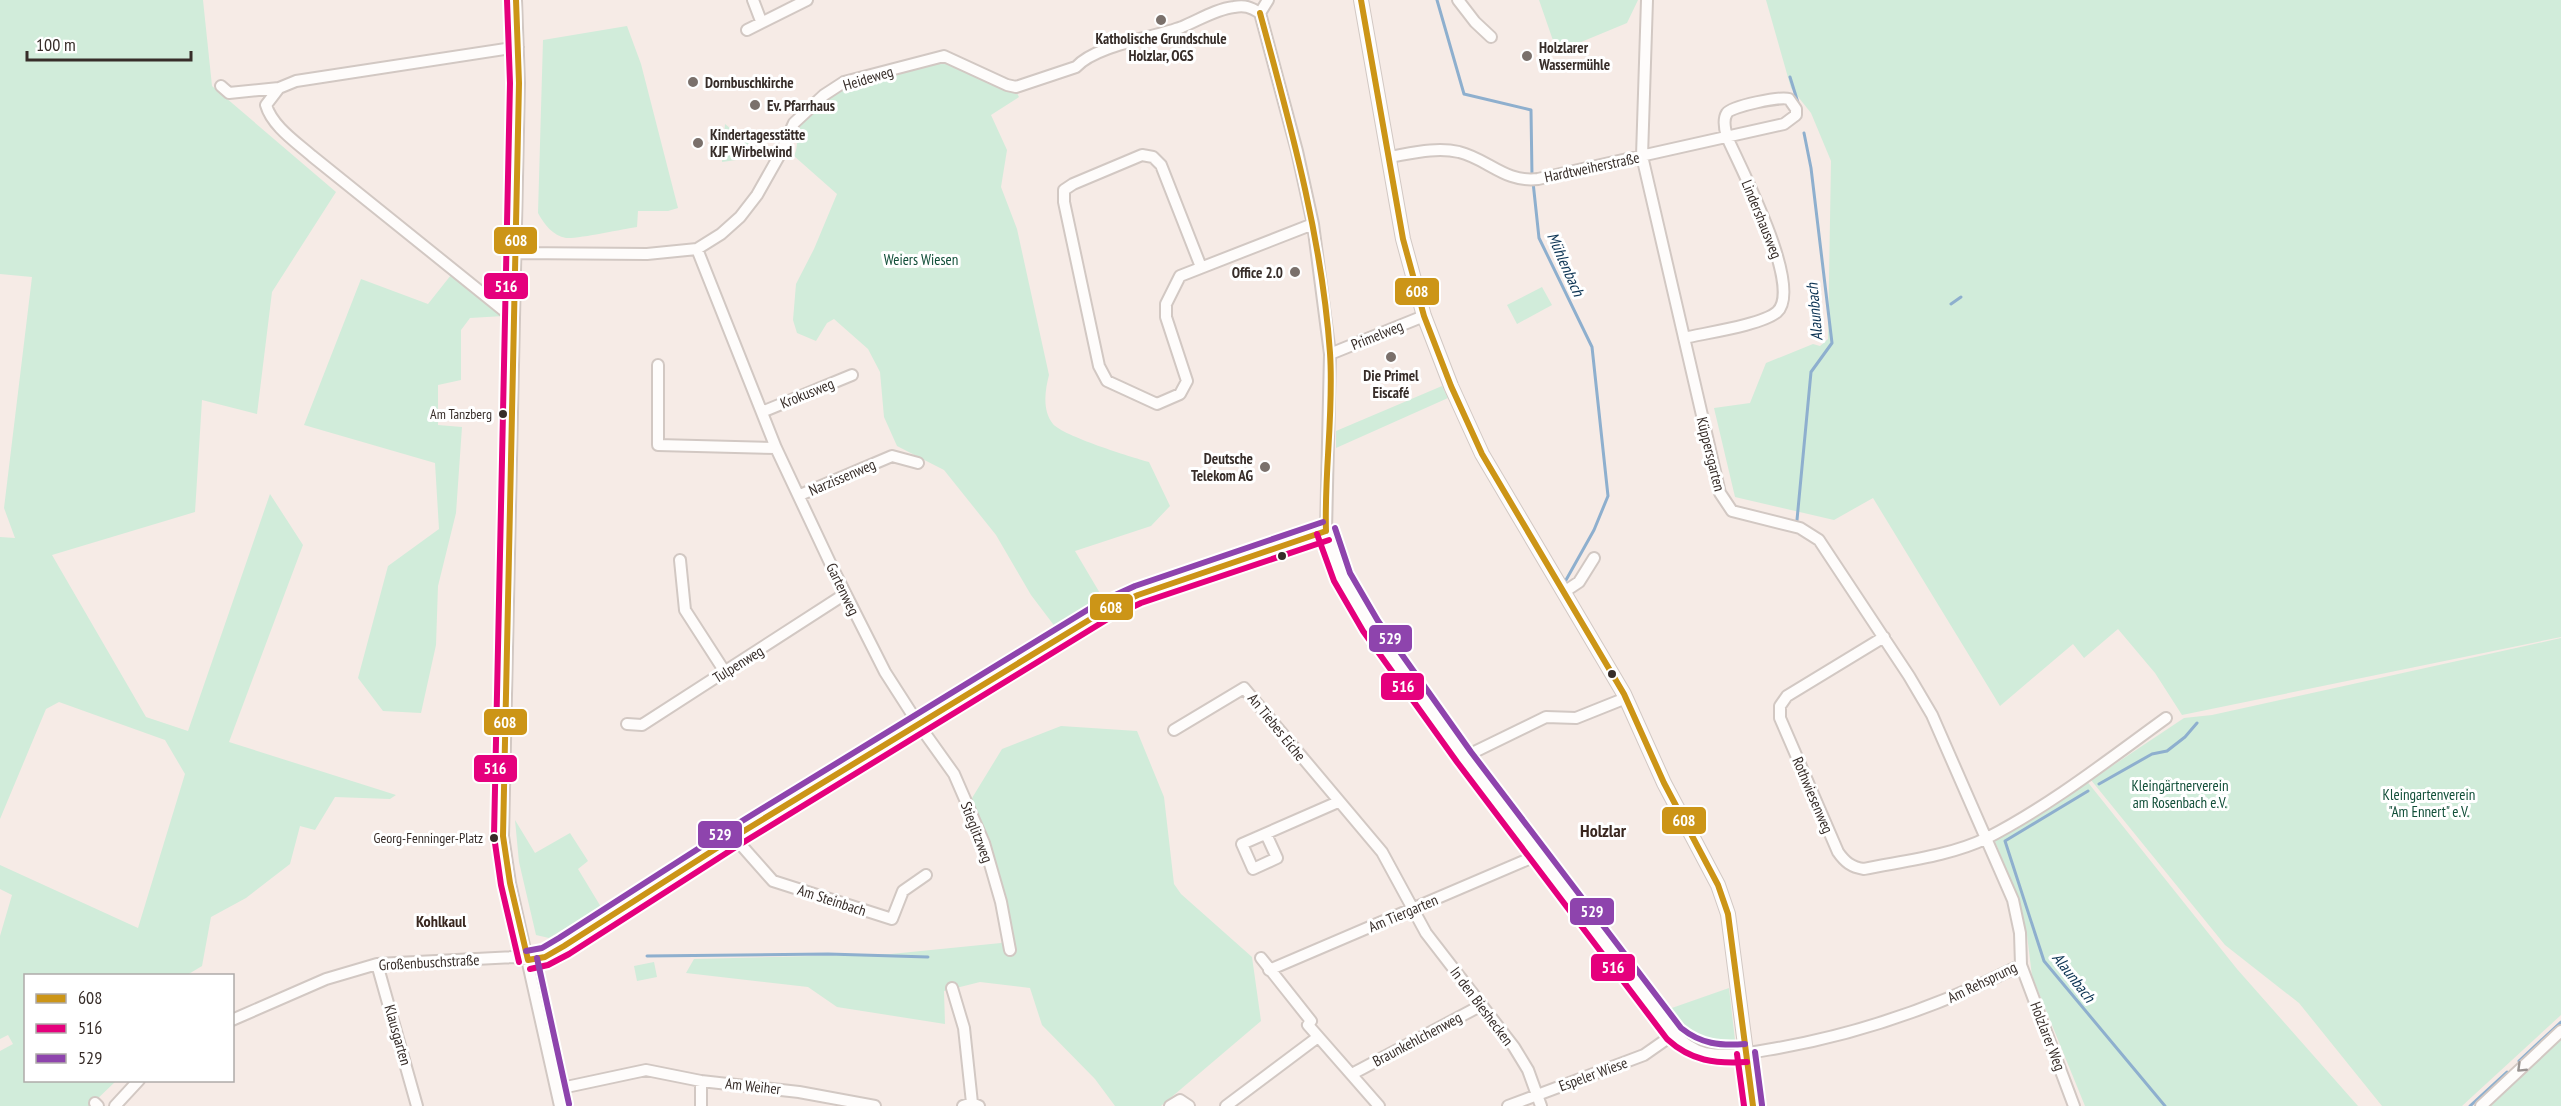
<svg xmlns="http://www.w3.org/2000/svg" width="2561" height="1106" viewBox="0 0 2561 1106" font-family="'PT Sans Narrow',sans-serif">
  <rect width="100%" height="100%" fill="#f6ebe6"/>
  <path fill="#d1ecda" d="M0 0H203L212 86 336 192 272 292 257 414 202 400 195 512 52 555 146 717 188 731 270 494 303 545 229 742 396 795 390 799 335 797 315 830 300 826 290 864 246 898 211 917 202 966 187 975 26 976V1080L116 1081 92 1104 94 1106H0V1051L13 1044 8 1035 0 1039V936L12 895 0 889V865L138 928 185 774 165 740 59 702 46 709 0 819V537L15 538 4 508 32 277 0 274Z
    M1539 0H1638L1627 23 1557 52Z
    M1766 0H2561V637L2182 715 2155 673 2118 629 2084 658 2073 644 2000 706 1873 498 1834 520 1735 497 1714 408 1750 403 1766 363 1813 344 1820 346 1828 339 1831 161 1811 113 1791 88Z
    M627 26 641 64 678 208 668 211H638L637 227C623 229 578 239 566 238 553 236 544 224 538 213L543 40Z
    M938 59 1016 91 1019 97 991 115 1007 150 1001 187 1017 229 1049 375C1045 390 1042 411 1053 424 1063 436 1131 457 1149 462L1170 506 1151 526 1075 551 1104 600 1056 628 1031 595 996 535 944 470 897 446 884 417 880 372 868 349 834 319 827 323 816 341 797 333 793 320 796 284 814 249 837 194 794 156C799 145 796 136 797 126L838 87Z
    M725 124 764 156 722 162Z
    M451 275 504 316 470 318 461 330V380L438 385V425L462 427 456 513 438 586 436 645 421 713 383 711 358 678 388 566 439 529 435 463 304 425 361 279 428 304Z
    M1542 287 1552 305 1517 324 1507 305Z
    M1442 386 1448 398 1336 448V431Z
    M2561 638V1015L2462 1106H2382L2299 1003 2225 945 2091 780 2184 718 2212 715Z
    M1061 726 1137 731 1164 797 1174 884 1181 894 1252 957 1261 1021 1161 1106H1115L1095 1079 1042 1025 1030 988 980 982 944 991 945 1024 837 1007 808 987 686 973 694 959 891 954 1001 943 1005 940 999 888 969 803 1002 749Z
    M2082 775 2237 969 2358 1106H2085L2032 976 2027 935 2018 898 1994 839Z
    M515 820 535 853 570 833 588 861 578 869 601 907 549 938 536 935 519 862Z
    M654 962 657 977 637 981 634 966Z
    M1729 988 1735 1040C1708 1062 1684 1029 1669 1009Z
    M2561 1038V1106H2491Z"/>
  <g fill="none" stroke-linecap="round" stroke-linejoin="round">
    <path stroke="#8eafce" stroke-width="3" d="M1437 0 1464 94 1531 110 1532 176
      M1790 77 1799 106
      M1533 182 1539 238 1592 347 1608 496 1594 530 1566 580
      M1951 304 1961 297
      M1797 520 1811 372 1832 343 1811 168 1804 133
      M2099 784 2152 754 2167 751 2185 737 2197 723
      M2088 791 2005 841 2044 961 2165 1106
      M647 956 828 954 928 957
      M2519 1061 2561 1022
      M2470 1106 2507 1072"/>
    <g stroke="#d2c8c3" stroke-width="14">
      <path id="minor" d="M516 0 519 83 503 836 510 883 560 1106
        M753 0 761 21
        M1458 0 1475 22 1491 37
        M1647 0 1642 156 1720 493 1732 511 1800 528 1819 540 1909 676 1932 715 2013 900 2020 933 2021 965 2074 1106
        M1260 13 1297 151 1313 224 1330 354 1326 531 1342 577 1370 626 1464 757 1674 1034C1683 1042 1692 1050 1705 1053 1728 1058 1754 1052 1778 1048 1863 1033 1944 1004 2021 965
        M1260 13 1268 0
        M747 30 807 0
        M221 86 229 93 279 88
        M1389 157C1413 153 1436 147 1459 152 1488 159 1505 183 1538 179L1784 124 1796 115V109L1789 99C1781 96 1732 106 1727 113 1723 119 1725 130 1727 137 1740 167 1804 288 1777 312 1762 325 1705 333 1684 338
        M697 249 776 448 832 567 885 672 919 725 954 774 984 843 1001 902 1010 950
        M514 253 647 254 697 249 721 234 740 217 757 195 779 156 794 123 824 95 844 82 944 56 1007 85 1016 87 1076 67C1096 45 1153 38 1182 27 1199 20 1216 9 1234 7 1245 5 1250 7 1260 13
        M1201 267 1161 165 1153 157 1142 155 1073 184 1064 190V202L1099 366 1107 381 1157 404 1180 394 1187 381 1166 317V304L1180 276 1313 224
        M512 317 312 156C296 142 272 126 266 105L279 88 296 81 518 47
        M1330 354 1424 316
        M658 365V445L776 448
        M762 412 852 375
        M800 495 892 456 918 463
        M680 560 685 610 725 672
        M1564 592 1579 582 1594 558
        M1884 637 1787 696 1780 706V718L1838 852C1845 862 1851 867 1864 869 1903 861 1950 856 1987 838 2051 805 2108 760 2166 718
        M627 724 642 725 845 594
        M1174 730 1244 688 1382 852 1426 933 1514 1047 1528 1070 1541 1106
        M1464 757 1546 717 1576 718 1626 698
        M1266 834 1277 858 1253 869 1242 844 1338 802
        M734 837 773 881 892 919 903 891 926 875
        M1261 958 1311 1021 1308 1025 1379 1106
        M377 964 417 1106
        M1269 970 1538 855
        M952 988 964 1028 972 1103
        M232 1020 326 979 377 964 513 957 528 960 545 957 734 837 1107 609 1138 595 1326 531
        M1352 1074 1482 1005
        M701 1081V1106
        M557 1089 646 1070 701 1081 799 1092 875 1106
        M95 1103 98 1106
        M115 1106 139 1080
        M963 1106 972 1103 979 1106
        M1170 1106 1180 1100 1189 1106
        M1226 1106 1318 1037
        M1508 1106 1644 1055 1674 1034
        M2481 1106 2561 1031"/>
    </g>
    <g stroke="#d2c8c3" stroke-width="16">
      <path id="major" d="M1361 0 1403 239 1424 316 1451 386 1482 454 1624 694 1664 783 1718 885 1728 914 1753 1106"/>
    </g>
    <use href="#minor" stroke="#fefcfb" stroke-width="10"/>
    <use href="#major" stroke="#fefcfb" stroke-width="14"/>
    <g stroke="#fff" stroke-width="10">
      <path id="bus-1" d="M516 0 519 83 503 836 510 883 528 960
        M1361 0 1403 239 1424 316 1451 386 1482 454 1624 694 1664 783 1718 885 1728 914 1753 1106
        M1260 13C1290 124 1322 237 1330 353 1334 412 1324 472 1326 531
        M528 960 545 957 564 946 734 837 1107 609 1138 595 1326 531"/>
    </g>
    <g stroke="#fff" stroke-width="10">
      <path id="bus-2" d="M507 0 510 83 494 836 501 885 519 962
        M1317 534 1334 581 1363 631 1457 762 1667 1039C1691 1061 1715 1064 1747 1062
        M530 969 548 965 569 954 739 845 1111 617 1141 603 1329 540
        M1737 1054 1744 1106"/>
    </g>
    <g stroke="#fff" stroke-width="10">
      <path id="bus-3" d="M1335 528 1350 573 1378 621 1471 752 1681 1028C1701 1044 1720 1046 1745 1044
        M526 951 542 948 559 938 729 829 1102 601 1135 586 1323 522
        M537 958 569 1104
        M1755 1052 1762 1105"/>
    </g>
    <use href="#bus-1" stroke="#cc9517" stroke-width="6"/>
    <use href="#bus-2" stroke="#e5007d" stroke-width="6"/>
    <use href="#bus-3" stroke="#8e44ad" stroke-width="6"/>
  </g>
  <defs><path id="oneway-chevron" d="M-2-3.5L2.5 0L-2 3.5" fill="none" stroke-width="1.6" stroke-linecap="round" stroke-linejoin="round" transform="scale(1.5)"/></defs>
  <use stroke="#9a9492" href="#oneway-chevron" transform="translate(2521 1068) rotate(136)"/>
  <g fill="#7a706b" stroke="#fff" stroke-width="2">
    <circle cx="1161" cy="20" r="6"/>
    <circle cx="1527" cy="56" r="6"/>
    <circle cx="693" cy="82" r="6"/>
    <circle cx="755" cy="105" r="6"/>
    <circle cx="698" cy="143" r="6"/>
    <circle cx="1295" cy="272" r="6"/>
    <circle cx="1391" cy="357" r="6"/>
    <circle cx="1265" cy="467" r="6"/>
  </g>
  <g fill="#372d29" stroke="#fff" stroke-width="2">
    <circle cx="503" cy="414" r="5"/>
    <circle cx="1282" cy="556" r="5"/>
    <circle cx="1612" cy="674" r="5"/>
    <circle cx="494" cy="838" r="5"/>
  </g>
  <g text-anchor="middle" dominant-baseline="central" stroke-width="6" stroke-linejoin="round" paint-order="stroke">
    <g font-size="14" fill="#372d29" stroke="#fff" text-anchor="end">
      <text x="492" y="414">Am Tanzberg</text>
      <text x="483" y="838">Georg-Fenninger-Platz</text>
    </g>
    <g font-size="15" font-weight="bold" fill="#372d29" stroke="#fff" text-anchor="start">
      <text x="1161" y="38" text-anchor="middle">Katholische Grundschule<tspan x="1161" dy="17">Holzlar, OGS</tspan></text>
      <text x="1539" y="47">Holzlarer<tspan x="1539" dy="17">Wassermühle</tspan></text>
      <text x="705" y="82">Dornbuschkirche</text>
      <text x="767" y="105">Ev. Pfarrhaus</text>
      <text x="710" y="134">Kindertagesstätte<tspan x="710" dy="17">KJF Wirbelwind</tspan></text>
      <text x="1283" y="272" text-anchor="end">Office 2.0</text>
      <text x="1391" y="375" text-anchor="middle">Die Primel<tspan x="1391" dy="17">Eiscafé</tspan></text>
      <text x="1253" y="458" text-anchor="end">Deutsche<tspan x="1253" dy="17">Telekom AG</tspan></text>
    </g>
    <g font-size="15" fill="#372d29" stroke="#fff">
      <text transform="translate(868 78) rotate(-17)">Heideweg</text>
      <text transform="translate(1592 167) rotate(-12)">Hardtweiherstraße</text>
      <text transform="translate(1762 219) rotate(68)">Lindershausweg</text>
      <text transform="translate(1377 335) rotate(-22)">Primelweg</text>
      <text transform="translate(807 393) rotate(-22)">Krokusweg</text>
      <text transform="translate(1711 454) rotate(76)">Küppersgarten</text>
      <text transform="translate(842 477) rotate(-23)">Narzissenweg</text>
      <text transform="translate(843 589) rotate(64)">Gartenweg</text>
      <text transform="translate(738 664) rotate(-32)">Tulpenweg</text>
      <text transform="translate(1277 727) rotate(51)">An Tiebes Eiche</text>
      <text transform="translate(1813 795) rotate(67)">Rothwiesenweg</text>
      <text transform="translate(977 832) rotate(69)">Stieglitzweg</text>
      <text transform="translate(832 900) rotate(18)">Am Steinbach</text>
      <text transform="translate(1403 913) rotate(-23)">Am Tiergarten</text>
      <text transform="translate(429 962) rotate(-3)">Großenbuschstraße</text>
      <text transform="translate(1982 982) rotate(-26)">Am Rehsprung</text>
      <text transform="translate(1482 1006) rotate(53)">In den Bieshecken</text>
      <text transform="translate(398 1035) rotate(74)">Klausgarten</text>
      <text transform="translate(2048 1036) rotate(69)">Holzlarer Weg</text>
      <text transform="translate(1417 1039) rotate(-28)">Braunkehlchenweg</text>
      <text transform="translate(1593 1074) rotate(-20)">Espeler Wiese</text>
      <text transform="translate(753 1086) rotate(6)">Am Weiher</text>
    </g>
    <g font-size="15" fill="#124f39" stroke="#fff">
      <text x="921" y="259">Weiers Wiesen</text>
      <text x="2180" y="785">Kleingärtnerverein<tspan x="2180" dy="17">am Rosenbach e.V.</tspan></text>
      <text x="2429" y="794">Kleingartenverein<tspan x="2429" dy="17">"Am Ennert" e.V.</tspan></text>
    </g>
    <g font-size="16" font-style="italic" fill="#0b3353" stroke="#fff">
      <text transform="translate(1566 264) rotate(66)">Mühlenbach</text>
      <text transform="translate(1814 312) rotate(-95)">Alaunbach</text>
      <text transform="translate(2074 977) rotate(52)">Alaunbach</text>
    </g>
    <g font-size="16" font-weight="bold" fill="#39271f" stroke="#fff">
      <text x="441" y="921">Kohlkaul</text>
    </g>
    <g font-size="18" font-weight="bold" fill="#39271f" stroke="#fff">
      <text x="1603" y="830">Holzlar</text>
    </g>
  </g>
  <g stroke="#fff" stroke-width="2">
    <rect x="493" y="226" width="45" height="29" rx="6" fill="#cc9517"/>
    <rect x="483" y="272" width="46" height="28" rx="6" fill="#e5007d"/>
    <rect x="1394" y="277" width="46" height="29" rx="6" fill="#cc9517"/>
    <rect x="1089" y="593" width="45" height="28" rx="6" fill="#cc9517"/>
    <rect x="1368" y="624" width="45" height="29" rx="6" fill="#8e44ad"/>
    <rect x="1380" y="672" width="45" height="29" rx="6" fill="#e5007d"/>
    <rect x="483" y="708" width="45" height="28" rx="6" fill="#cc9517"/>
    <rect x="473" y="754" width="45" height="29" rx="6" fill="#e5007d"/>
    <rect x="1661" y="806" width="46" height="29" rx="6" fill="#cc9517"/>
    <rect x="697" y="820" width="46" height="29" rx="6" fill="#8e44ad"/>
    <rect x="1569" y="897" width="46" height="29" rx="6" fill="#8e44ad"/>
    <rect x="1590" y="953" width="46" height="29" rx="6" fill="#e5007d"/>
  </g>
  <g font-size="16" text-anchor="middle" font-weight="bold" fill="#fff">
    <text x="516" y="246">608</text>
    <text x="506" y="292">516</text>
    <text x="1417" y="297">608</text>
    <text x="1111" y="613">608</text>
    <text x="1390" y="644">529</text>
    <text x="1403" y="692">516</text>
    <text x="505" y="728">608</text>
    <text x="495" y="774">516</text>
    <text x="1684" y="826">608</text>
    <text x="720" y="840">529</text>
    <text x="1592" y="917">529</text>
    <text x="1613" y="973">516</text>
  </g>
  <rect x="24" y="974" width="210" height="108" fill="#ffffff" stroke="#afaba9" stroke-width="1.5"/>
  <rect x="36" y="994" width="30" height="9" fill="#cc9517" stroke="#afaba9" stroke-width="1.5"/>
  <text x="78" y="1004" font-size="18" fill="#372d29">608</text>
  <rect x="36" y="1024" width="30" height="9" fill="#e5007d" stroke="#afaba9" stroke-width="1.5"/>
  <text x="78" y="1034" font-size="18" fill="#372d29">516</text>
  <rect x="36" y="1054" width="30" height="9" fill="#8e44ad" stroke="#afaba9" stroke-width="1.5"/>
  <text x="78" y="1064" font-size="18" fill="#372d29">529</text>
  <path d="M27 51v9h164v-9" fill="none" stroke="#372d29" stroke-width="3"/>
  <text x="36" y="51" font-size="18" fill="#372d29" stroke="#ffffff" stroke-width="4.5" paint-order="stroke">100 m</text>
</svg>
